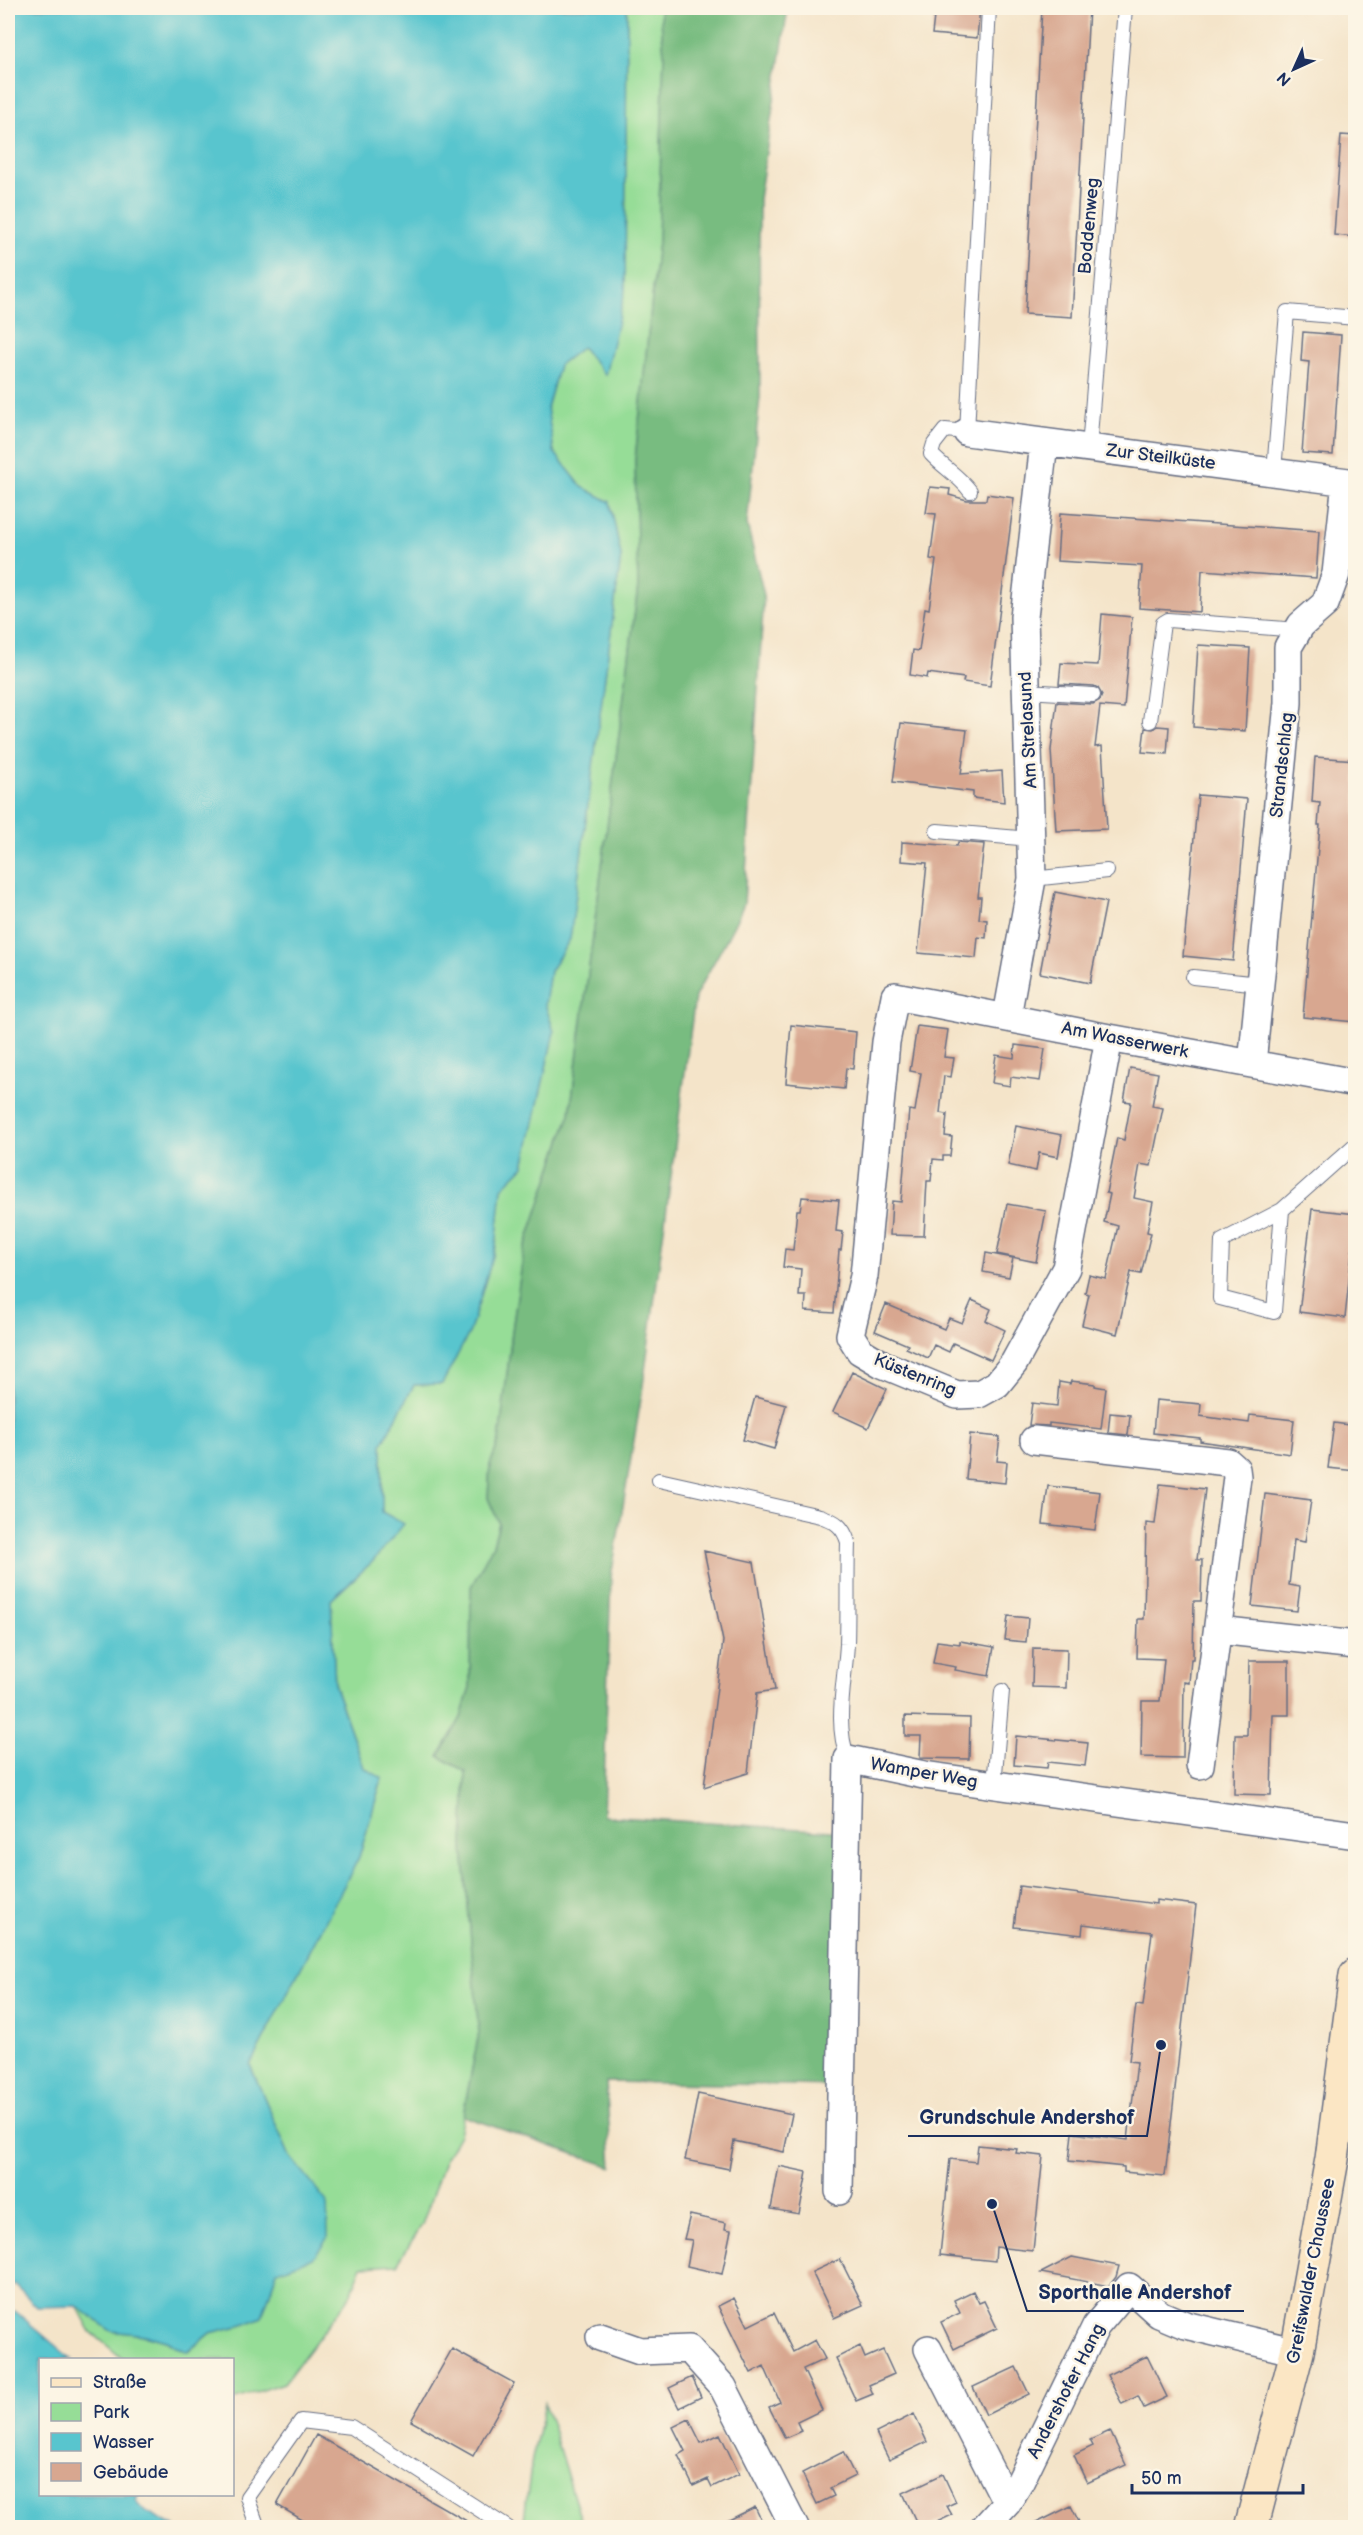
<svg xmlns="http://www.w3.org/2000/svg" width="1363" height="2535" viewBox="0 0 1363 2535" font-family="'Balsamiq Sans',sans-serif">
  <rect width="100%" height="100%" fill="#fcf5e5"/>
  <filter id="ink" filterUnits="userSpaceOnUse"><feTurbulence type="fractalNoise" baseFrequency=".0167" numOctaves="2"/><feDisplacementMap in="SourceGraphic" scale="12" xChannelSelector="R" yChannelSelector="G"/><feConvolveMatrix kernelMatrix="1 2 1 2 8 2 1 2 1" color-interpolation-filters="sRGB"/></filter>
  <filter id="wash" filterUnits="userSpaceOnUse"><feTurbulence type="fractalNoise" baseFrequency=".008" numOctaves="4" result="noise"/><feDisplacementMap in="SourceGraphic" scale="24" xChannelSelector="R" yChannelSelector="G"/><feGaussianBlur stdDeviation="1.35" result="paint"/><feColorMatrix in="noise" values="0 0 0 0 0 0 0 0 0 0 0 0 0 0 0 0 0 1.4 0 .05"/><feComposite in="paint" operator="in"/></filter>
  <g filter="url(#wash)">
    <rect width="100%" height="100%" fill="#f4e4c9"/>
    <path fill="#96dd97" stroke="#58867a" stroke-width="1.5" d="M627 8H660L664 54 658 241 635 460 638 587 570 1114 524 1251 513 1324 499 1441 490 1465 488 1498 499 1523 493 1545 471 1587 470 1687 461 1718 439 1756 466 1772 463 1847 479 2033 459 2135 444 2161 422 2225 397 2264 362 2266 350 2296 284 2383 233 2400 232 2360 123 2359 91 2332 77 2306 111 2331 145 2335 166 2341 188 2352 210 2333 243 2325 262 2317 277 2271 313 2258 326 2202 290 2157 250 2065 359 1857 382 1779 364 1768 335 1686 331 1600 373 1561 403 1524 382 1512V1444L414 1385 442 1384 470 1331 496 1246 502 1187 524 1166 554 1032 545 1004 550 971 570 939 621 556 610 502 582 487 554 452 547 408 559 365 582 347 605 374 625 290Z
      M545 2403 583 2527H523L532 2459Z"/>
    <path fill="#78bc80" stroke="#4a766f" stroke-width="1.5" d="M660 8H788L759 199 760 397 747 524 764 595 744 903C731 936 711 965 695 997L642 1393 611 1577 603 1816 846 1832 842 2086 606 2082 612 2167 463 2116 479 2033 463 1847 466 1772 439 1756 461 1718 470 1687 471 1587 493 1545 499 1523 488 1498 490 1465 499 1441 513 1324 524 1251 570 1114 638 587 635 460 658 241 664 54Z"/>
    <path fill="#58c5ce" stroke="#3a7a96" stroke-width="1.5" d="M8 8H627L625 291 605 375 582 347 559 365 547 408 554 452 582 487 610 502 621 556 570 939 550 971 545 1004 554 1032 524 1166 502 1188 496 1246 470 1331 442 1384 414 1385 382 1444V1512L404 1524 373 1561 331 1600 335 1687 364 1768 382 1778 359 1857 250 2065 290 2157 327 2202 328 2237 313 2258 277 2271 262 2317 243 2325 210 2333 187 2352 166 2341 145 2335 111 2331 77 2306 37 2307 15 2284 8 2290Z
      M15 2311 71 2359 40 2360V2494L139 2495 135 2500 144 2510 176 2527H8V2319Z"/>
    <g id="blocks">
      <path fill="#d8a790" d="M935 8H980L977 38 932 34Z
        M1042 8H1089L1072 317 1025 314Z
        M1341 135 1356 136V237L1334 235Z
        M1303 332 1341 335 1333 455 1302 453 1309 362 1301 361Z
        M930 487 950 489 949 495 967 500H986L987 494 1014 498 990 686 963 682 964 678 928 673 927 678 910 675 913 650 919 651 925 608 929 609 936 560 930 559 936 514 926 513Z
        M1060 513 1319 531 1316 578 1202 570 1200 612 1139 608 1142 566 1057 561Z
        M1102 614 1132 617 1124 708 1100 706 1095 747 1102 746 1107 829 1056 831 1051 750 1057 702 1093 704 1100 700 1102 695 1098 688 1094 686 1059 684 1061 663 1098 665Z
        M1198 645 1250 648 1245 731 1193 727Z
        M901 723 967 730 961 774 1002 771 1004 802 973 798V792L893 782Z
        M1157 726 1169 727 1167 754 1142 752 1145 728 1153 729Z
        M1315 757 1356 760 1355 1022 1303 1017 1320 825H1318L1320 803 1312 802Z
        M1198 795 1247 799 1233 961 1183 956Z
        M902 842 957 846 958 842 984 844 978 897H981L979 919 987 920 986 938 978 937 976 958 918 953 927 863 901 861Z
        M1055 892 1106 902 1090 983 1040 973Z
        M791 1025 856 1032 853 1069 846 1068 844 1089 786 1083Z
        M917 1026 948 1030 944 1057 954 1058 951 1077 944 1076 940 1113 947 1114 945 1136 952 1137 950 1156H943V1160L933 1159 931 1181H927L924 1236 890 1235 892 1201 901 1202 909 1110 915 1111 921 1073 910 1071Z
        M1015 1045 1045 1049 1040 1081 1011 1077 1010 1086 992 1083 996 1055 1014 1058Z
        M1130 1068 1158 1073 1152 1106 1163 1108 1151 1166 1140 1164 1134 1198 1153 1202 1147 1232 1151 1233 1141 1274 1131 1272 1117 1334 1082 1325 1089 1294 1085 1293 1089 1275 1106 1279 1118 1226 1104 1222 1110 1194 1106 1193 1117 1138 1124 1140 1131 1102 1124 1101Z
        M1016 1126 1062 1135 1058 1157 1039 1153 1036 1171 1008 1165Z
        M802 1197 839 1200 836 1231 843 1232 841 1250H839L834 1313 805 1311 806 1296H799L801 1269 783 1267 785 1249 793 1250 797 1210H800Z
        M1007 1204 1046 1211 1036 1262 997 1254Z
        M1312 1209 1356 1214 1345 1318 1299 1312Z
        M986 1253 1013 1258 1009 1277 983 1272Z
        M972 1300 991 1309 986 1321 1005 1330 991 1360 953 1343 949 1352 934 1345 928 1358 906 1348 908 1345 875 1331 886 1304 944 1329 949 1318 962 1323Z
        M852 1372 887 1389 868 1428 833 1412Z
        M1071 1381 1095 1384V1386L1106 1388 1101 1429 1049 1423V1426L1029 1425 1032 1403 1057 1406 1059 1382 1070 1384Z
        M755 1397 786 1405 774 1449 743 1440Z
        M1156 1400 1201 1404 1200 1416 1249 1423 1250 1415 1294 1420 1290 1454 1200 1441V1438L1153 1433Z
        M1110 1413 1130 1415 1128 1435 1108 1433Z
        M1334 1423 1356 1426V1471L1328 1468Z
        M970 1434 1000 1437 997 1461 1007 1462 1005 1483 966 1479Z
        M1160 1484 1205 1489 1197 1560H1202L1201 1601H1194L1193 1659H1191L1189 1683 1184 1682 1183 1758 1141 1757 1142 1701H1160L1164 1659 1137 1658 1138 1619H1144L1146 1523 1155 1524Z
        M1048 1486 1100 1492 1095 1530 1043 1524Z
        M1265 1494 1311 1500 1305 1542 1294 1540 1289 1585 1300 1587 1297 1611 1252 1606Z
        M704 1551 754 1562 775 1690 757 1693 748 1773 704 1787 723 1641Z
        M1008 1616 1028 1618 1026 1642 1005 1640Z
        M937 1641 960 1644V1641L994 1647 989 1676 955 1670 956 1667 933 1663Z
        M1033 1648 1067 1649 1066 1688 1032 1687Z
        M1249 1661H1289V1715H1273L1271 1795 1234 1794 1235 1735H1247Z
        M905 1716 970 1718 969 1759 920 1758 921 1736H905Z
        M1016 1736 1088 1743 1085 1766 1048 1762 1047 1768 1014 1765Z
        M1019 1886 1156 1904V1900L1196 1905 1165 2176 1124 2172V2167L1069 2161 1072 2133 1128 2140 1137 2062 1129 2061 1136 2005 1143 2006 1152 1932 1083 1924 1082 1935 1014 1927Z
        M698 2094 792 2114 784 2152 734 2141 729 2169 685 2160Z
        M978 2145 1017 2149 1016 2153 1043 2156 1033 2251 996 2247 995 2261 940 2255 950 2159 976 2162Z
        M779 2166 807 2172 799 2214 771 2209Z
        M690 2215 726 2223 725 2229 731 2230 722 2274 687 2266 692 2240 684 2239Z
        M1072 2257 1119 2266 1116 2277 1109 2286 1041 2273Z
        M840 2259 863 2305 834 2318 812 2272Z
        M973 2291 979 2303 984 2301 997 2328 954 2349 941 2322 960 2313 954 2300Z
        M734 2298 748 2326 774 2313 793 2352 815 2340 825 2359 803 2369 822 2410 797 2422 801 2431 785 2438 769 2407 780 2402 764 2366 751 2373 718 2306Z
        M860 2346 865 2358 883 2350 894 2374 869 2385 873 2394 856 2401 836 2358Z
        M452 2349 514 2383 473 2456 411 2421Z
        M1147 2356 1167 2397 1144 2408 1138 2396 1122 2404 1107 2375Z
        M1016 2367 1029 2394 986 2415 973 2387Z
        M692 2377 701 2397 679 2408 669 2388Z
        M914 2414 927 2442 889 2460 876 2433Z
        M689 2419 701 2443 720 2434 739 2474 712 2487 708 2479 693 2486 678 2455 685 2451 673 2427Z
        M1110 2431 1126 2465 1087 2483 1074 2455 1093 2446 1090 2440Z
        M316 2435 479 2528H316L277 2505Z
        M843 2452 855 2476 830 2488 834 2496 817 2504 802 2473Z
        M943 2474 956 2502 947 2506 952 2515 924 2528H919L903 2493Z
        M1071 2506 1082 2528H1026Z
        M755 2507 765 2528H713Z"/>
    </g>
  </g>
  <g filter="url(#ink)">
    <use href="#blocks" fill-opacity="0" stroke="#676e83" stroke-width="1.5"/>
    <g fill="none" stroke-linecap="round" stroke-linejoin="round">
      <g stroke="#676e83" stroke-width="16">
        <path id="service" d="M1089 448 1125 8
          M1274 471 1287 312 1356 318
          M970 491C959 476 944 468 931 454L934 444 945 430 967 432 989 8
          M1026 691 1093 695
          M1150 721 1163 623 1168 620 1298 630
          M937 831 1032 839
          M1032 879 1107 871
          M1193 977 1260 984
          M1282 1210 1274 1312 1220 1298 1222 1241 1282 1210 1356 1144
          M659 1480 820 1516C835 1521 843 1526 848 1542 847 1576 848 1610 847 1644 845 1682 834 1723 848 1759
          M994 1785 1002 1691
          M258 2528 247 2497 301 2421 351 2427 508 2528"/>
      </g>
      <g stroke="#676e83" stroke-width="30">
        <path id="minor" d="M967 432 1356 483
          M1007 1016 1032 879 1024 617 1044 443
          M1109 1038 1066 1268 1014 1363 997 1384 979 1394 957 1395 882 1364 860 1351 850 1335 864 1276 886 1042 895 996 1109 1038 1356 1083
          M1252 1064 1288 703V647L1301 625 1325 604 1336 574 1346 482
          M1034 1440 1228 1462 1236 1469 1237 1477 1200 1765
          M1218 1630 1356 1645
          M839 2191 848 1759 924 1775 1356 1835
          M600 2337 640 2351 689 2349 723 2387 795 2528
          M928 2349 1007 2503
          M984 2528 1007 2503 1020 2482 1096 2326 1129 2287 1159 2314 1185 2325 1297 2352"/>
      </g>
      <g stroke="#676e83" stroke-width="36">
        <path id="secondary" d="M1251 2528 1297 2352 1332 2159 1356 1975"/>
      </g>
      <use href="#service" stroke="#fff" stroke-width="14"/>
      <use href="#minor" stroke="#fff" stroke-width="27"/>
      <use href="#secondary" stroke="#fbe6c4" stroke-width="33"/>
    </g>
  </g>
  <g text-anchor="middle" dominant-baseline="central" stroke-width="5" stroke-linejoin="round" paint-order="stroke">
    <g font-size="18" fill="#1b2f5e" stroke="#fcf5e5">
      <text transform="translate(1089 226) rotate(-85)">Boddenweg</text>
      <text transform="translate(1161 457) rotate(7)">Zur Steilküste</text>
      <text transform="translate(1028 730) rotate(-93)">Am Strelasund</text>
      <text transform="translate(1282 765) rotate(-84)">Strandschlag</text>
      <text transform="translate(1125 1040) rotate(11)">Am Wasserwerk</text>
      <text transform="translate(915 1375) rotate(22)">Küstenring</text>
      <text transform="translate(924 1773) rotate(10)">Wamper Weg</text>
      <text transform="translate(1311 2271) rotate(-79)">Greifswalder Chaussee</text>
      <text transform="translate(1066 2391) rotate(-63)">Andershofer Hang</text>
    </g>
  </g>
  <path fill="none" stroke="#1b2f5e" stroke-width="2" d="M1161 2045L1147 2136H908M992 2204L1027 2311H1244"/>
  <g fill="#1b2f5e" stroke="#fcf5e5" stroke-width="2">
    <circle cx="1161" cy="2045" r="6"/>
    <circle cx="992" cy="2204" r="6"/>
  </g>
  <g font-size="20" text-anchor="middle" font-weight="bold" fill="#1b2f5e" stroke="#fcf5e5" stroke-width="5" stroke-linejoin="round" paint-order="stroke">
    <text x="1027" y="2124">Grundschule Andershof</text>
    <text x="1135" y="2299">Sporthalle Andershof</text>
  </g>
  <rect width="1363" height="2535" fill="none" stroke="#fcf5e5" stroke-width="30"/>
  <rect x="39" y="2358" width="195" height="138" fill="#fcf5e5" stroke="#a2a6af" stroke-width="1.5"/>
  <rect x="51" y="2378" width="30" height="9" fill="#fbe6c4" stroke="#a2a6af" stroke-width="1.5"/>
  <text x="93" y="2388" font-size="18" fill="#1b2f5e">Straße</text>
  <rect x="51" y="2403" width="30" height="18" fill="#96dd97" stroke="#a2a6af" stroke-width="1.5"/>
  <text x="93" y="2418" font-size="18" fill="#1b2f5e">Park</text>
  <rect x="51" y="2433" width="30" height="18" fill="#58c5ce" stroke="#a2a6af" stroke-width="1.5"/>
  <text x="93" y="2448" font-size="18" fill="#1b2f5e">Wasser</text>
  <rect x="51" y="2463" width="30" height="18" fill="#d8a790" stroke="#a2a6af" stroke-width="1.5"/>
  <text x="93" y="2478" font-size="18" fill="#1b2f5e">Gebäude</text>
  <g transform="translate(1294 69) rotate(225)" stroke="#fcf5e5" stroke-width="4.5" paint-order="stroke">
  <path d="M0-4.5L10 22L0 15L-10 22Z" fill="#1b2f5e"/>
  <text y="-9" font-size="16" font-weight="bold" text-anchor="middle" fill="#1b2f5e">N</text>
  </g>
  <path d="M1132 2484v9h171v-9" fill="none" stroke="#1b2f5e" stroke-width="3"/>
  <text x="1141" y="2484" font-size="18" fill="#1b2f5e" stroke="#fcf5e5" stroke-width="4.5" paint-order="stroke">50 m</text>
</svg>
